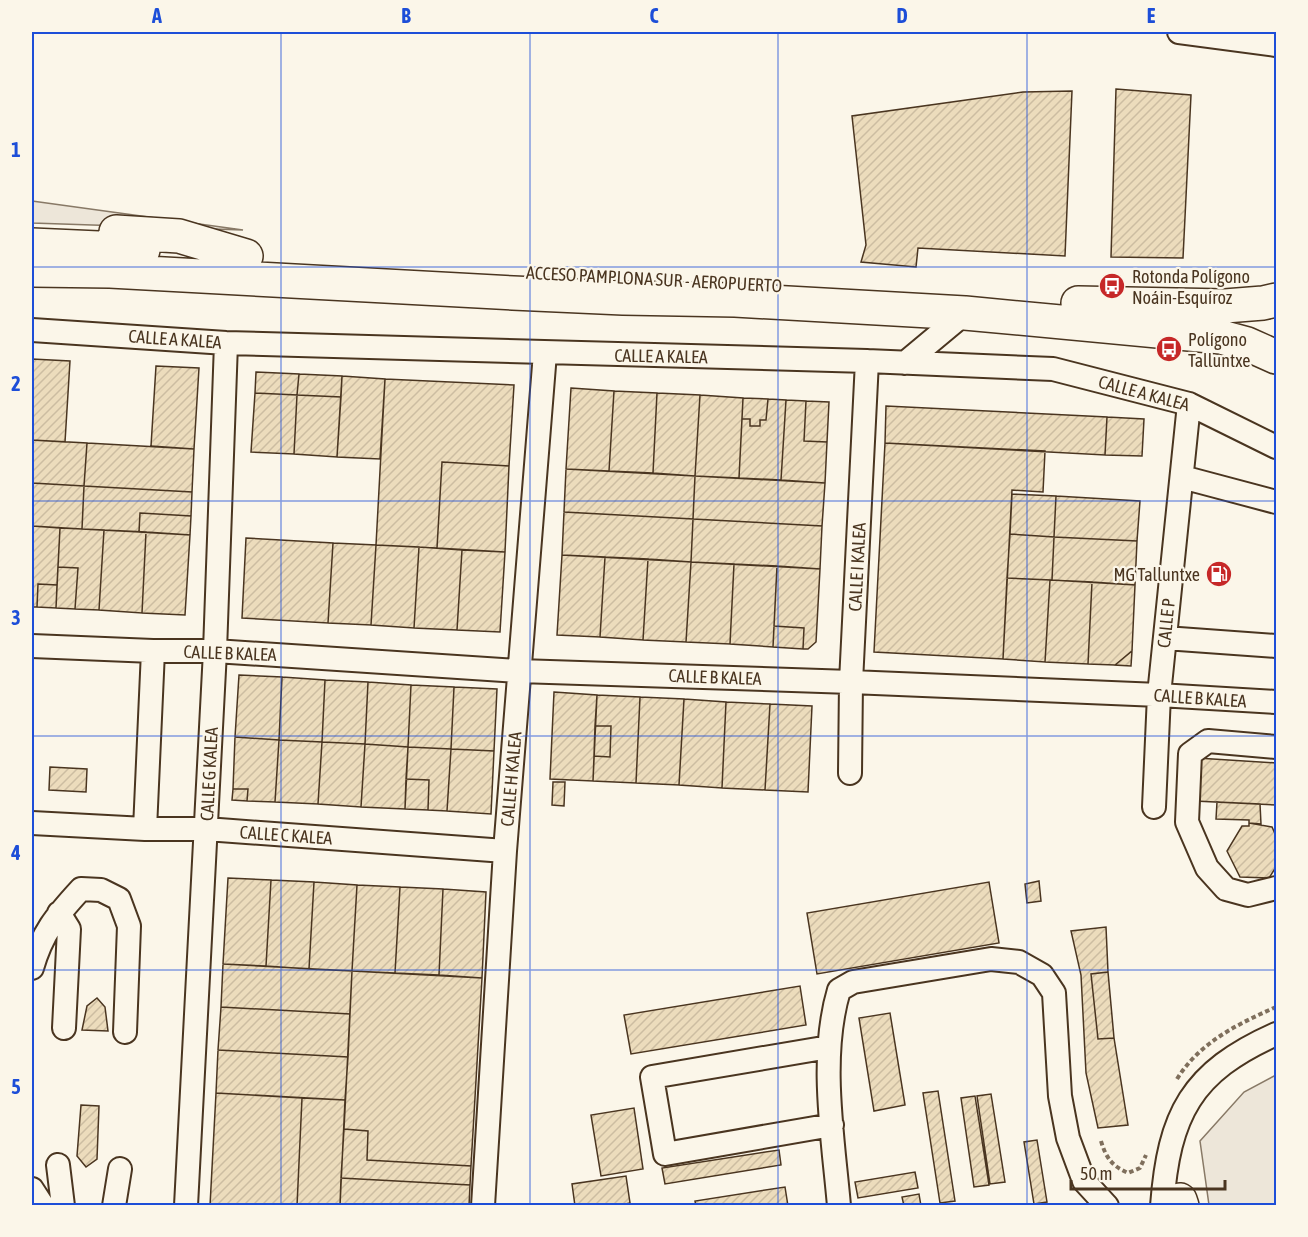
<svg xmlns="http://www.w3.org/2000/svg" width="1308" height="1237" viewBox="0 0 1308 1237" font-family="'Asap Condensed',sans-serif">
  <defs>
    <pattern id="building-hatch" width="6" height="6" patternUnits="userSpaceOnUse" patternTransform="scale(1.5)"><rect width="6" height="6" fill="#ecdcbc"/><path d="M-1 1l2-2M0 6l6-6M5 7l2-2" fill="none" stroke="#ccbda1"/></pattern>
  </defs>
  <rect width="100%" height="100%" fill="#fbf6e9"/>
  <path fill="#ede6d9" stroke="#887966" stroke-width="1.5" d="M32 201 243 230 32 223Z
    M1276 1075V1205H1209L1200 1141 1244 1092Z"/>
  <path fill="url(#building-hatch)" stroke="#4a3520" stroke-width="1.5" d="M1116 89 1191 95 1183 258 1111 257Z
    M1072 91 1065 256 918 248 916 267 861 262 866 245 852 116 1023 92Z
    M32 359 70 361 65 442 32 440Z
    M156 366 199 368 194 449 151 446Z
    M256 372 299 374 297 395 255 393Z
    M299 374 342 376 341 397 297 395Z
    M342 376 385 379 380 459 337 457Z
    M385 379 514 385 509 466 442 462 437 548 376 545Z
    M571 388 614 391 609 471 566 469Z
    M614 391 657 393 653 473 609 471Z
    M255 393 297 395 294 454 251 452Z
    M657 393 700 395 695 476 653 473Z
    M297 395 341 397 337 457 294 454Z
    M700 395 743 398 739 478 695 476Z
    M743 398 768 399 766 420H760V426H750V419H742Z
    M768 399 786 400 781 480 739 478 742 419H750V426H760V420H766Z
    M786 400 806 401 804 441 827 442 825 483 781 480Z
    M806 401 829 402 827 442 804 441Z
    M886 406 1107 417 1105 455 885 443Z
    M1107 417 1144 419 1142 456 1105 455Z
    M32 440 87 443 84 486 32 483Z
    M87 443 194 449 192 492 84 486Z
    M885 443 1045 451 1043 492 1012 490 1003 659 874 652Z
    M442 462 509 466 505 552 437 548Z
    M566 469 695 476 693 519 564 512Z
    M695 476 825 483 822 526 693 519Z
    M32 483 84 486 82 529 32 526Z
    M84 486 192 492 191 516 140 513 139 532 82 529Z
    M1012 494 1056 496 1054 537 1010 534Z
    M1056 496 1140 501 1137 541 1054 537Z
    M564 512 693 519 691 562 562 555Z
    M140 513 191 516 190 535 139 532Z
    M693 519 822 526 820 569 691 562Z
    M32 526 60 528 57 585 38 584 37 607H32Z
    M60 528 104 530 99 610 75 609 78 568 58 567Z
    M104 530 146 532 142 613 99 610Z
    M146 532 190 535 185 615 142 613Z
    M1010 534 1054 537 1052 580 1007 578Z
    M1054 537 1137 541 1135 585 1052 580Z
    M246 538 333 543 328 623 242 618Z
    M333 543 376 545 371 625 328 623Z
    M376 545 419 547 414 628 371 625Z
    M419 547 462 550 457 630 414 628Z
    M462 550 505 552 500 632 457 630Z
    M562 555 605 557 600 637 557 635Z
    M605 557 648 559 643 640 600 637Z
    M648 559 691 562 686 642 643 640Z
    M691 562 734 564 730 644 686 642Z
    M734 564 777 566 773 647 730 644Z
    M777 566 820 569 816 642 808 649H803L804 628 774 626Z
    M58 567 78 568 75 609 56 608Z
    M1007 578 1050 580 1045 662 1003 659Z
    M1050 580 1092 582 1088 664 1045 662Z
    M1092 582 1135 585 1132 651 1115 665 1088 664Z
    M38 584 57 585 56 608 37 607Z
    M774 626 804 628 803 649 773 647Z
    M1132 651 1131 666 1115 665Z
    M239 675 282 677 279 740 235 737Z
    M282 677 325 680 322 742 279 740Z
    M325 680 368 682 365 744 322 742Z
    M368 682 411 685 408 747 365 744Z
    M411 685 454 687 451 749 408 747Z
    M454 687 497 689 494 751 451 749Z
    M554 692 597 695 593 781 550 779Z
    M597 695 640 697 636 783 593 781 594 756 610 757 611 726H595Z
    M640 697 684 699 679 785 636 783Z
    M684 699 726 702 722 788 679 785Z
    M726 702 770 704 765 790 722 788Z
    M770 704 812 706 808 792 765 790Z
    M595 726H611L610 757 594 756Z
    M235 737 279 740 275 802 247 801 248 789H233Z
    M279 740 322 742 318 804 275 802Z
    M322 742 365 744 361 807 318 804Z
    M365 744 408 747 405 809 361 807Z
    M408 747 451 749 447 811 428 810 429 780 406 779Z
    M451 749 494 751 491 814 447 811Z
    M1197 758 1276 763V805L1195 801Z
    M50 767 87 769 86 792 49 790Z
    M406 779 429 780 428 810 405 809Z
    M553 782H565L564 806 552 805Z
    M233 789H248L247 801 232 800Z
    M1217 802 1260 804 1261 824 1249 823V820L1216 819Z
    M1249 823 1272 827 1276 836V867L1269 878 1240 877 1227 851 1242 826H1249Z
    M228 878 271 880 266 966 223 964Z
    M271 880 314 882 309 969 266 966Z
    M1039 881 1041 901 1027 903 1025 884Z
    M314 882 357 885 352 971 309 969Z
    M989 882 999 943 817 974 807 913Z
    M357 885 400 887 395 973 352 971Z
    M400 887 443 889 439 975 395 973Z
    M443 889 486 892 482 978 439 975Z
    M1106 927 1108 972 1091 974 1098 1039 1114 1038 1128 1125 1098 1128 1086 1073 1081 975 1071 931Z
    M223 964 352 971 350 1014 221 1007Z
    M352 971 482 978 471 1166 367 1160 368 1131 344 1129Z
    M1108 972 1114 1038 1098 1039 1091 974Z
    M800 986 806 1025 631 1054 624 1015Z
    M97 998 105 1007 108 1031 82 1030 87 1006Z
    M221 1007 350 1014 348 1057 218 1050Z
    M890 1013 905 1105 874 1111 859 1018Z
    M218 1050 348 1057 345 1100 216 1093Z
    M938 1091 955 1201 940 1203 923 1093Z
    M216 1093 302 1098 297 1206H210Z
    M991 1094 1005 1182 990 1184 977 1096Z
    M975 1096 989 1185 974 1187 961 1098Z
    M302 1098 345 1100 340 1206H297Z
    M81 1105 99 1106 97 1159 86 1167 77 1156Z
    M634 1108 643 1169 601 1176 591 1115Z
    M344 1129 368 1131 367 1160 471 1166 470 1185 341 1178Z
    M1037 1140 1047 1202 1034 1204 1024 1142Z
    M779 1150 781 1165 665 1184 662 1168Z
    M915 1172 918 1188 858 1198 855 1182Z
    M626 1176 630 1203 616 1206H575L572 1184Z
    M341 1178 470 1185 469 1206H340Z
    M785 1187 788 1206H696L695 1201Z
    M919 1194 921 1206H904L902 1197Z"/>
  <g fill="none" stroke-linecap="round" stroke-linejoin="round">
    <g stroke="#4a3520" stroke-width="26">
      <path id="minor" d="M1179 32 1276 45
        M32 330 226 343 867 361 1053 369 1189 404 1276 447
        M905 363 965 313
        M1182 477 1276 502
        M1165 638 1276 646
        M32 646 153 651H215L519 671 851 682 1159 695 1276 702
        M1276 747 1208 741 1190 754 1187 822 1207 868 1226 889 1248 895 1276 888
        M850 773 851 682 867 361
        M1154 807 1159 695 1189 404
        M32 823 145 829H206L505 851
        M145 829 153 651
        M59 913 69 929 64 1028
        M32 968C42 933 56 916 81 889L101 890 119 899 129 926 125 1032
        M829 1047 652 1077 665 1154 832 1125
        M58 1165 63 1206
        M32 1189 43 1206
        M114 1206 120 1169
        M186 1206 215 651 226 343
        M483 1206 505 851 545 353
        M839 1206C833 1137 819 1057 839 990L853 982 991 959 1019 962 1042 975 1054 993 1060 1096 1068 1138 1084 1181 1107 1206
        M1162 1206C1169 1114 1191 1072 1276 1034"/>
    </g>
    <g stroke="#4a3520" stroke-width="36">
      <path id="highway" d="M116 232 179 236 246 256
        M32 245 143 250
        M32 270 110 271 513 293 623 298 735 300 965 313 1221 337 1247 344 1276 357
        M1078 303 1225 306 1263 303 1276 300
        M1180 1200 1182 1206"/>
    </g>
    <path stroke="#7f6f5c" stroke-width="4" stroke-dasharray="4.5 3" stroke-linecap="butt" d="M1177 1079C1200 1042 1238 1024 1276 1007
      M1101 1141C1106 1158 1112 1166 1128 1173L1140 1168 1146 1155"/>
    <use href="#minor" stroke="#fbf6e9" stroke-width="22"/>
    <use href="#highway" stroke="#fbf6e9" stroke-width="33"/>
  </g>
  <path fill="none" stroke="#1d4ed8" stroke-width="1.5" stroke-opacity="0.55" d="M281 32V1206M530 32V1206M778 32V1206M1027 32V1206M32 267H1276M32 501H1276M32 736H1276M32 970H1276"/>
  <defs>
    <g id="bus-disc" transform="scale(1.35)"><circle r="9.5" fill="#c62828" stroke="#fbf6e9"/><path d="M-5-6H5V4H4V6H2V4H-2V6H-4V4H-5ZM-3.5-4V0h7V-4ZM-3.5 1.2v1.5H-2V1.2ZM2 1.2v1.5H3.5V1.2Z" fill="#fff"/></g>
    <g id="fuel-disc" transform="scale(1.35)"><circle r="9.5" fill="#c62828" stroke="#fbf6e9"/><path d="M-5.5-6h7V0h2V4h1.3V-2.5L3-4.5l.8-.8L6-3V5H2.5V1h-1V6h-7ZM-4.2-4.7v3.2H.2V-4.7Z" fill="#fff"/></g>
  </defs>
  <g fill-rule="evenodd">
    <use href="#bus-disc" x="1112" y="286"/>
    <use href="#bus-disc" x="1169" y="349"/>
    <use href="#fuel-disc" x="1219" y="574"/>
  </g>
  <g text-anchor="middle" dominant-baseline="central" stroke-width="4.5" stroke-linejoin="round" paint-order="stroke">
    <g font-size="18" fill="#4a3520" stroke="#fbf6e9" text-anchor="start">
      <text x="1132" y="276">Rotonda Polígono<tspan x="1132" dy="21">Noáin-Esquíroz</tspan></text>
      <text x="1188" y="339">Polígono<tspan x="1188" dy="21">Talluntxe</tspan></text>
      <text x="1200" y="574" text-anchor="end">MG Talluntxe</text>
    </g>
    <g font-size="18" fill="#4a3520" stroke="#fbf6e9">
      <text transform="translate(654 279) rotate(3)">ACCESO PAMPLONA SUR - AEROPUERTO</text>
      <text transform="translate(175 339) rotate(4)">CALLE A KALEA</text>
      <text transform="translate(661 356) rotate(1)">CALLE A KALEA</text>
      <text transform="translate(1144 393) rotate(15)">CALLE A KALEA</text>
      <text transform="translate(857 567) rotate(-87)">CALLE I KALEA</text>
      <text transform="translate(1166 623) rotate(-84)">CALLE P</text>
      <text transform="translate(230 653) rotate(2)">CALLE B KALEA</text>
      <text transform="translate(715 677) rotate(2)">CALLE B KALEA</text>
      <text transform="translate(1200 698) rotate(4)">CALLE B KALEA</text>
      <text transform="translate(209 774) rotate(-87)">CALLE G KALEA</text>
      <text transform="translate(511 779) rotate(-85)">CALLE H KALEA</text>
      <text transform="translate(286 835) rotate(4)">CALLE C KALEA</text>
    </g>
  </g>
  <rect width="1308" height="1237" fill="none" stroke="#fbf6e9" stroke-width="66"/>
  <path d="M1071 1180v9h154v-9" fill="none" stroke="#4a3520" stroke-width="3"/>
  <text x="1080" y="1180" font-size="18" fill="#4a3520" stroke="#fbf6e9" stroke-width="4.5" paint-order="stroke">50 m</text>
  <rect x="33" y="33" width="1242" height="1171" fill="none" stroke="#1d4ed8" stroke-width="2"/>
  <g font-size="20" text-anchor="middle" font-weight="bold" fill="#1d4ed8">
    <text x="157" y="23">A</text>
    <text x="406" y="23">B</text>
    <text x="654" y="23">C</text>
    <text x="902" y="23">D</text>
    <text x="1151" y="23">E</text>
    <text x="16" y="157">1</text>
    <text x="16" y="391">2</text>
    <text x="16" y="625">3</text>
    <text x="16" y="860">4</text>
    <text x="16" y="1094">5</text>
  </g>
</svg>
